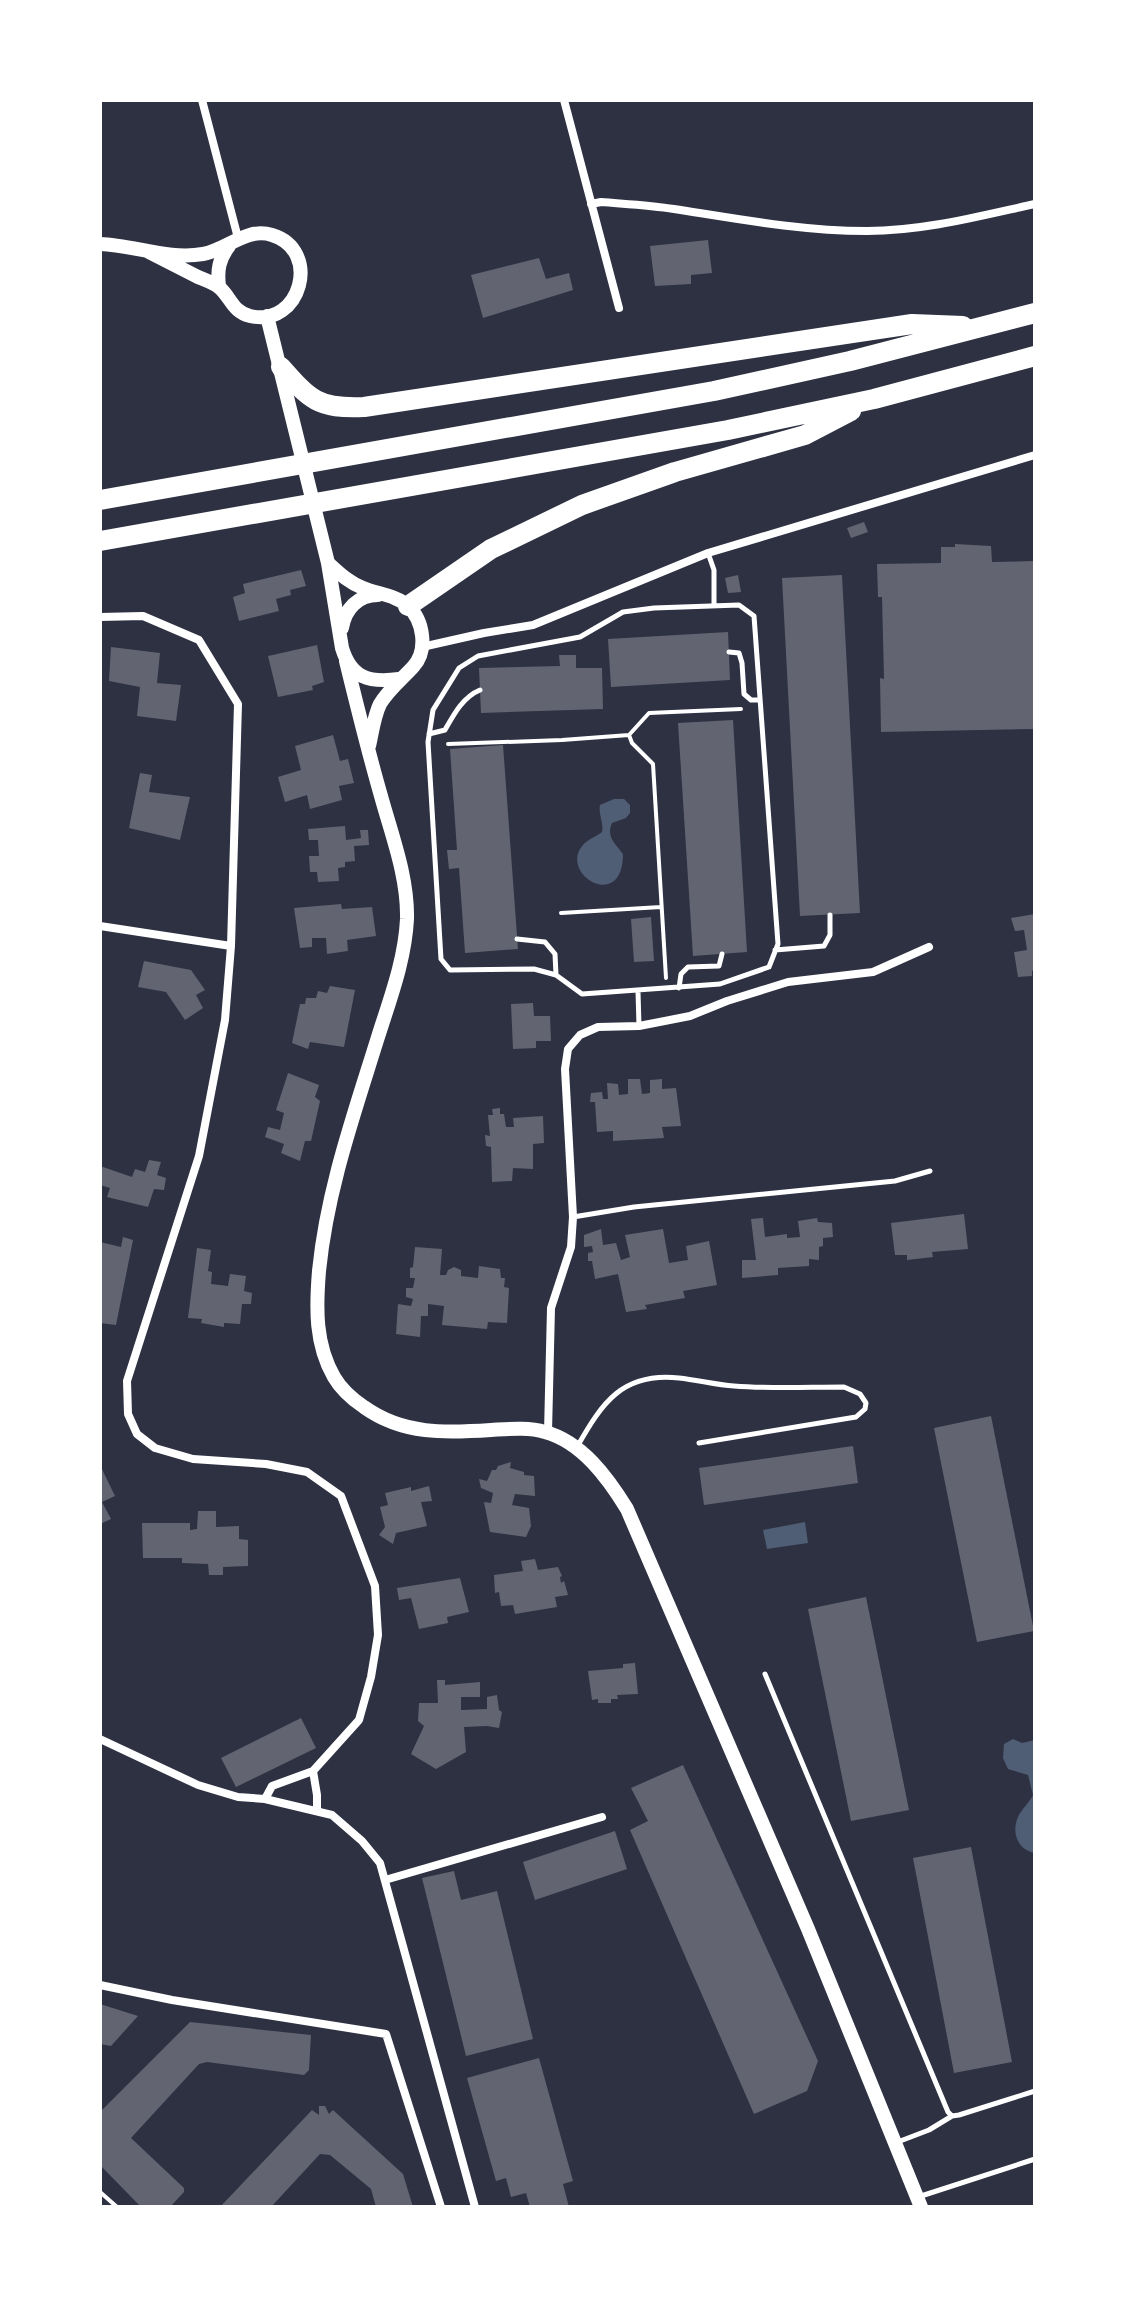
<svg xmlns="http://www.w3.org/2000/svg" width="1135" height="2307" viewBox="0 0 1135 2307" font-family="'Space Grotesk',sans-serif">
  <rect width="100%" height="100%" fill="#2d3142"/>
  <path fill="#4f5d75" d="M614 799H624L630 805V813L626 818 612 823C606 837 615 843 623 854 623 915 553 871 586 842 591 838 597 836 602 832 604 823 598 814 600 805Z
    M805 1522 808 1543 767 1549 763 1530Z
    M1013 1739 1022 1743 1035 1740V1853C1018 1850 1011 1833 1018 1817 1021 1810 1029 1803 1033 1795L1028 1775 1008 1769 1003 1758 1004 1744Z"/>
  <path fill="#626471" d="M708 240 712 273 691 275V284L655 286 650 246Z
    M539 258 546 279 569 273 573 290 483 318 471 275Z
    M864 522 868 532 851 538 847 528Z
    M955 544 991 546 992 562 1035 561V729L881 732 880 678 884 679 882 597H878L877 564 941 563V547H955Z
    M301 570 306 586 290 590 291 595 276 599 279 611 239 621 233 597 245 593 243 584Z
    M738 575 741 592 728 593 725 578Z
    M842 575 860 913 800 916 782 578Z
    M728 632 730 680 611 687 608 639Z
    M317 645 324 682 312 686 313 690 278 697 268 656Z
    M111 647 160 653 157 683 181 685 176 721 137 716 140 687 109 681Z
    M559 655H576V668H602L603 709 481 713 479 668 560 666Z
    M733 720 747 952 693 956 678 723Z
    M333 735 340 761 348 759 354 783 339 786 342 800 310 809 307 795 285 802 278 777 301 770 295 746Z
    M503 745 518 949 465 953 459 868 449 869 447 850H457L450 749Z
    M140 773 152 775 149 792 190 797 180 840 129 828Z
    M345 826 346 840 361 838 360 830H368L369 845 354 846 355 861 345 862V867L338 868 339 881 318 882 317 872H310L309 856H319L318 840H309L308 829Z
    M341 904 342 909 372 907 376 936 347 940 348 951 327 954 326 938H312V947L300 948 294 908Z
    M1035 914V970L1032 971V976L1018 977 1014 952 1027 950 1024 930 1015 931 1011 918Z
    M651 917 654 961 634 962 631 919Z
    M144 961 191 970 205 990 196 995 203 1008 185 1020 166 992 138 987Z
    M330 986 355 990 344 1047 310 1042 308 1049 292 1043 300 1004H305L306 998H316L318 991 327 993Z
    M533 1003 534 1016H550L551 1041H536V1048L513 1049 511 1004Z
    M288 1073 319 1085 315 1097 320 1101 311 1141H305L300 1161 281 1153 284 1144 265 1137 268 1127 280 1130 284 1113 276 1110Z
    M628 1079H640L642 1094 650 1093V1080L662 1079V1089L676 1088 681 1126 662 1127 664 1138 613 1141V1131L597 1132 595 1102H590L591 1093 602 1092 603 1099H608L607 1083 618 1084 619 1095 628 1094Z
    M500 1108V1114H504L506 1127H514L513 1118 543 1116 544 1143 533 1144V1169L513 1168 512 1181 492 1182 491 1147 486 1146 485 1135 490 1136 488 1115H493L492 1109Z
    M149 1160 161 1162 157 1175 166 1178 164 1190 154 1189 148 1207 107 1197 110 1188 100 1185V1166L132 1177 135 1169 145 1172Z
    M964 1214 968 1249 932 1252 933 1257 907 1260V1255H895L891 1223Z
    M763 1218 765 1237 787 1234V1238L800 1237 798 1221 817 1218 818 1222 832 1223 833 1237 823 1238V1246L819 1247V1260L809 1259V1266L778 1268V1275L742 1278V1260H756L751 1219Z
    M601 1229 603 1245 616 1243 621 1260 630 1257 625 1235 663 1229 669 1263 688 1260 686 1246 709 1241 717 1285 683 1291 685 1298 645 1305 647 1309 626 1312 618 1274 595 1279 592 1261H588V1253L593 1252 592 1246 584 1247V1235Z
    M123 1237 133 1240 116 1325 100 1323V1242L121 1247Z
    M415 1247 442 1249 440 1275H446L448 1270 454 1267 461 1270V1276L478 1278 479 1266 500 1269 501 1278H505L504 1287 509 1288 507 1323 488 1322 487 1329 442 1325 444 1306 428 1304V1316H421L420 1337 396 1334 398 1304 411 1306 413 1299 406 1297V1288H413L415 1278H410V1268L413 1267Z
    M197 1248 211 1250 208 1271 212 1272 211 1284 228 1286 230 1274 246 1276 244 1291 252 1293 251 1304H242L240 1324 224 1323V1327L201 1323 202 1319 188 1318Z
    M991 1416 1034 1631 977 1642 934 1428Z
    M853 1446 858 1483 704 1505 699 1468Z
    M511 1462 510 1468 524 1472V1475L534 1476 535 1496 515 1494 512 1505 529 1508 531 1526 526 1537 490 1532 484 1502 491 1503 493 1493 481 1488 479 1479 487 1481 492 1470H496L498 1466Z
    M100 1465 115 1496 102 1502 111 1519 100 1524Z
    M429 1486 432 1501 421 1502 427 1526 396 1533 393 1544 379 1535 385 1527 380 1507 388 1505 385 1493 411 1487V1491Z
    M198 1511H216V1527L239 1526V1539L248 1540V1566L223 1567V1575H209L208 1564 182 1563V1558H143L142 1523H190V1530L197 1529Z
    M535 1559 538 1570 558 1567 562 1576 560 1577 561 1583 564 1581 568 1595 555 1597 557 1607 515 1614 513 1605 501 1606 499 1592 495 1593 494 1575 523 1571 521 1561Z
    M460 1578 469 1612 447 1617 448 1623 419 1629 411 1598 399 1600 397 1588Z
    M866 1597 909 1810 851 1821 808 1609Z
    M635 1663 638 1694 617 1695 618 1699H611V1703H598V1699L592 1700 588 1671 623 1668V1664Z
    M437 1680H445V1685L480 1682V1697H461V1710L487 1709V1697L497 1695 499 1710 502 1712 499 1728 487 1726 464 1727 466 1752 436 1769 411 1754 424 1726 418 1721 419 1703H438Z
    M301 1718 316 1748 236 1787 221 1758Z
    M683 1765 818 2061 807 2091 754 2114 630 1830 648 1821 631 1788Z
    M615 1831 627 1869 535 1900 523 1862Z
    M971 1847 1012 2062 954 2073 913 1858Z
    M454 1871 461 1900 497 1891 533 2039 466 2056 422 1878Z
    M100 2004 138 2016 111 2046 100 2044Z
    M190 2022 311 2035 309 2070 304 2075 207 2062 199 2064 131 2138 184 2188V2192L170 2207H141L100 2165V2112Z
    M539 2058 573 2181 563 2184 569 2207H530L526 2193 511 2197 506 2178 496 2181 467 2078Z
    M319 2106H325L329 2114 333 2110 403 2174 413 2207H376L371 2189 330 2155 320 2154 271 2207H220L312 2110 319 2115Z"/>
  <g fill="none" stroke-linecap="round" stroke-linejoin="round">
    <path stroke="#fff" stroke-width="4" d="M448 744 562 740 629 735
      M561 913 661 907
      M666 978 653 764 632 743 629 735 649 713 741 709
      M100 2192 117 2207"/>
    <path stroke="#fff" stroke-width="5" d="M708 553 714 570V606
      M739 605 754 616 778 944 769 967 720 984 582 994 556 975 534 969 450 970 441 959 428 742 433 710 459 668 478 656 580 637 623 612 654 608Z
      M729 652 739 653 742 663 744 694 751 700H760
      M429 734 445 730C454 714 463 697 480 690
      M517 939 545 942 555 954 556 975
      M775 950 824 946 830 935V915
      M679 988 681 974 688 967 719 966 722 954
      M638 991 639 1026
      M573 1217 634 1207 895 1181 930 1171
      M577 1447C602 1403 622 1372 679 1378 698 1380 716 1385 734 1386 770 1389 808 1387 844 1387L860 1394 866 1403 865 1409 856 1417 699 1443
      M765 1674 948 2112 952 2116 959 2115 1035 2091
      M895 2143 929 2130 952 2116
      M918 2197 1035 2159"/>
    <path stroke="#fff" stroke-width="8" d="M202 100 238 238
      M564 100 619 308
      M591 204 601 202C625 204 650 205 674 209 738 219 802 231 867 231 924 231 980 216 1035 204
      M100 617 143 616 199 640 238 704 231 946 225 1020 199 1156 127 1381 128 1414 137 1434 155 1448 193 1459 266 1464 307 1472 341 1496 375 1586 378 1635 371 1677 359 1720 313 1771 272 1786 265 1799
      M422 647 484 633 533 625 708 553 1035 455
      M100 926 231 946
      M548 1432 551 1308 571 1247 573 1217 565 1069 568 1049 580 1035 598 1027 639 1026 690 1016 727 1001 788 982 873 972 929 947
      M100 1739 198 1785 238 1797 265 1799 332 1815 362 1841 380 1863 475 2207
      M313 1771 317 1795V1811
      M385 1880 602 1817
      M100 1985 172 2000 386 2034 441 2207"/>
    <path stroke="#fff" stroke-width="14" d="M100 244C134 245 168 260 203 254 227 250 246 227 272 235 322 250 301 328 250 316 233 312 231 298 220 288 214 283 205 280 198 277 182 269 165 260 149 252
      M219 286C217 270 219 259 229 246
      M267 316 328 563 342 648C351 678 369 683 399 679
      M328 563C339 573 348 582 363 588 377 594 396 595 408 606 424 621 428 651 413 667 401 680 389 689 380 704 374 716 372 733 369 746
      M342 628C345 609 358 595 378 595
      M346 661C357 706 368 751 381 796 392 836 408 877 407 919 405 960 390 999 378 1037 354 1114 327 1190 319 1271 316 1308 315 1344 334 1377 341 1389 352 1399 364 1407 403 1435 446 1433 491 1430 509 1429 528 1427 545 1432 582 1442 608 1478 627 1509L808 1929 921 2207"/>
    <path stroke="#fff" stroke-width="20" d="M281 367C310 400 318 409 364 407L912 324 963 326
      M100 500 714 391 850 361 1035 313
      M100 541 728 430 874 399 1035 356
      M408 606 491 549 582 505 675 472 805 435 851 411"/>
  </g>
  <rect width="1135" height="2307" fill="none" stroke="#ffffff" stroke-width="204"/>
</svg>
